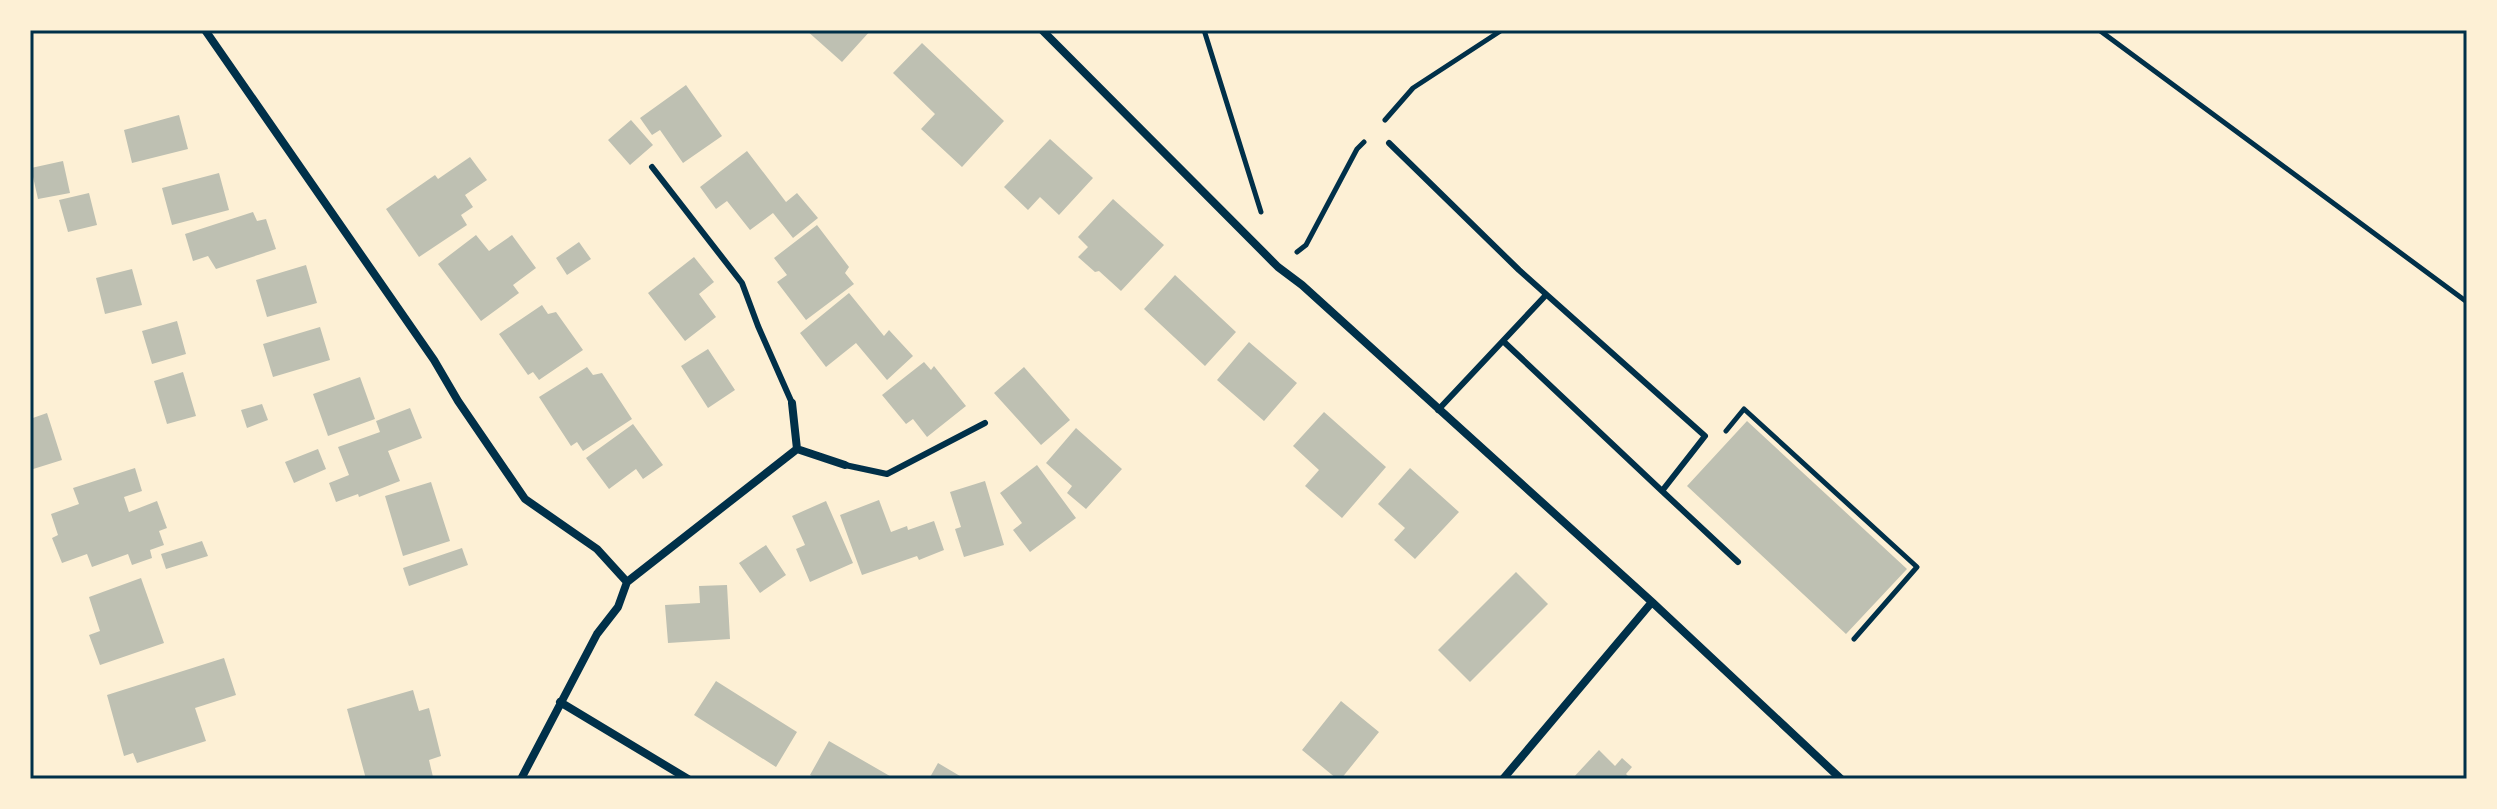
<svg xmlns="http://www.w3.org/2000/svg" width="2497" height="809" viewBox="0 0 2497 809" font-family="Karla,sans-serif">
  <rect width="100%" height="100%" fill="#fdf0d5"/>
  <path fill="#bec0b2" d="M806 30H871L842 62Z
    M922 43 1004 121 962 167 921 129 935 114 893 73Z
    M686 85 722 136 683 163 660 130 652 135 640 118Z
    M179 115 188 149 132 163 124 130Z
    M631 120 653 145 630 165 608 140Z
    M1050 139 1093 178 1059 215 1040 197 1028 210 1004 187Z
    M747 151 786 202 797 193 818 218 793 238 773 213 750 230 727 201 716 209 700 187Z
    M470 157 487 180 465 195 473 207 461 215 467 225 419 257 386 209 435 175 438 179Z
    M63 161 70 193 38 199 31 168Z
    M219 173 229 210 172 225 162 188Z
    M89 193 97 225 68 232 59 200Z
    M1113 199 1164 245 1121 291 1099 271 1095 272 1078 257 1088 247 1078 237Z
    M253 212 257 221 266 219 276 249 216 269 208 256 193 261 185 234Z
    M817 225 849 267 845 273 854 284 806 320 777 282 787 275 774 258Z
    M476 235 489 251 512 235 536 268 513 285 519 293 481 321 438 264Z
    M579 242 591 259 567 275 556 258Z
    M694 257 714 282 699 294 716 317 685 341 648 293Z
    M306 265 317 303 267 317 256 280Z
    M132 269 142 305 105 314 96 278Z
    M1175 275 1236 332 1205 366 1144 309Z
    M849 293 884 336 889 330 913 356 887 380 856 343 826 367 800 333Z
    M542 305 548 314 556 312 583 350 539 380 533 372 528 375 499 334Z
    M177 321 186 354 152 364 142 331Z
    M320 327 330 360 273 377 263 344Z
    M1249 342 1297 383 1264 421 1217 380Z
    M708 349 735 390 708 408 681 366Z
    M924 362 931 370 934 366 966 406 927 437 913 419 906 424 882 395Z
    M587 367 593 375 602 373 632 419 583 451 577 442 571 446 539 397Z
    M1024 367 1070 420 1041 445 994 393Z
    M183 372 196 416 167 424 154 381Z
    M360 377 375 419 328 436 313 394Z
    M262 404 268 420 247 428 241 410Z
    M410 408 422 438 388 451 400 481 359 497 358 494 336 502 329 483 349 475 338 447 380 432 376 421Z
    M1324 412 1386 467 1342 518 1305 486 1319 470 1293 446Z
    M47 413 62 460 30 470V419Z
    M1747 421 1907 569 1846 634 1687 486Z
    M633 424 663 465 643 479 636 469 609 489 586 458Z
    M1076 428 1122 469 1086 509 1067 493 1072 486 1046 463Z
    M318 449 326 469 294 483 285 462Z
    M1037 465 1076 518 1030 552 1013 530 1022 523 1000 493Z
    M135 468 142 491 124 497 129 512 157 501 167 528 159 531 164 545 150 550 152 558 132 565 128 554 92 567 87 554 62 563 52 538 58 535 51 514 79 504 73 488Z
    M1410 468 1459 512 1415 559 1394 540 1405 528 1378 504Z
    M985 481 1004 545 964 557 955 529 961 527 950 492Z
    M431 482 450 541 403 556 385 496Z
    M879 500 891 532 907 526 908 530 934 521 944 550 919 560 917 556 862 575 840 515Z
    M826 501 853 563 810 582 796 549 805 545 792 516Z
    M202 541 208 556 166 569 161 554Z
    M766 545 786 575 760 593 739 563Z
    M462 548 468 565 409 586 403 568Z
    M1516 572 1548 604 1470 682 1438 650Z
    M141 578 164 643 100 665 89 635 100 631 89 597Z
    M727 585 730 639 668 643 665 605 700 603 699 586Z
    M224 658 236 695 195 708 206 741 137 763 133 753 124 756 107 695Z
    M716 681 797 732 776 767 694 715Z
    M413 690 419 711 429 708 441 756 429 760 433 777 425 779H366L347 709Z
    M1341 701 1379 732 1341 779H1337L1302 750Z
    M829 741 869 764 895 779H817L810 775Z
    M1599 750 1615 766 1622 758 1632 767 1626 774 1631 779H1572Z
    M938 763 965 779H929Z"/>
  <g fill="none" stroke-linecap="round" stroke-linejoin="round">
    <path stroke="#003049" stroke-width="5" d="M1204 30 1261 212
      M2099 30 2467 302
      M1385 120 1413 88 1502 30
      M1297 252 1306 245 1357 149 1364 142
      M1726 431 1744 409 1917 567 1854 639"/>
    <path stroke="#003049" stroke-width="6" d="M1389 143 1519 270 1705 436 1662 491 1503 341
      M652 167 742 283 758 326 792 403
      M1438 410 1546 295
      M845 465 887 474 985 423
      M1662 491 1738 562"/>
    <path stroke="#003049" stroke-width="8" d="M205 30 434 360 458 401 525 499 597 549 627 582 618 607 597 634 521 779
      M1042 30 1278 267 1302 285 1652 602 1841 779
      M792 403 797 449 845 465
      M627 582 797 449
      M560 702 688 779
      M1503 779 1652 602"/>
  </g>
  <rect width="2497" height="809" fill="none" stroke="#fdf0d5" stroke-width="64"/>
  <rect x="32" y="32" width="2433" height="745" fill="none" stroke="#003049" stroke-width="3"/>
</svg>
